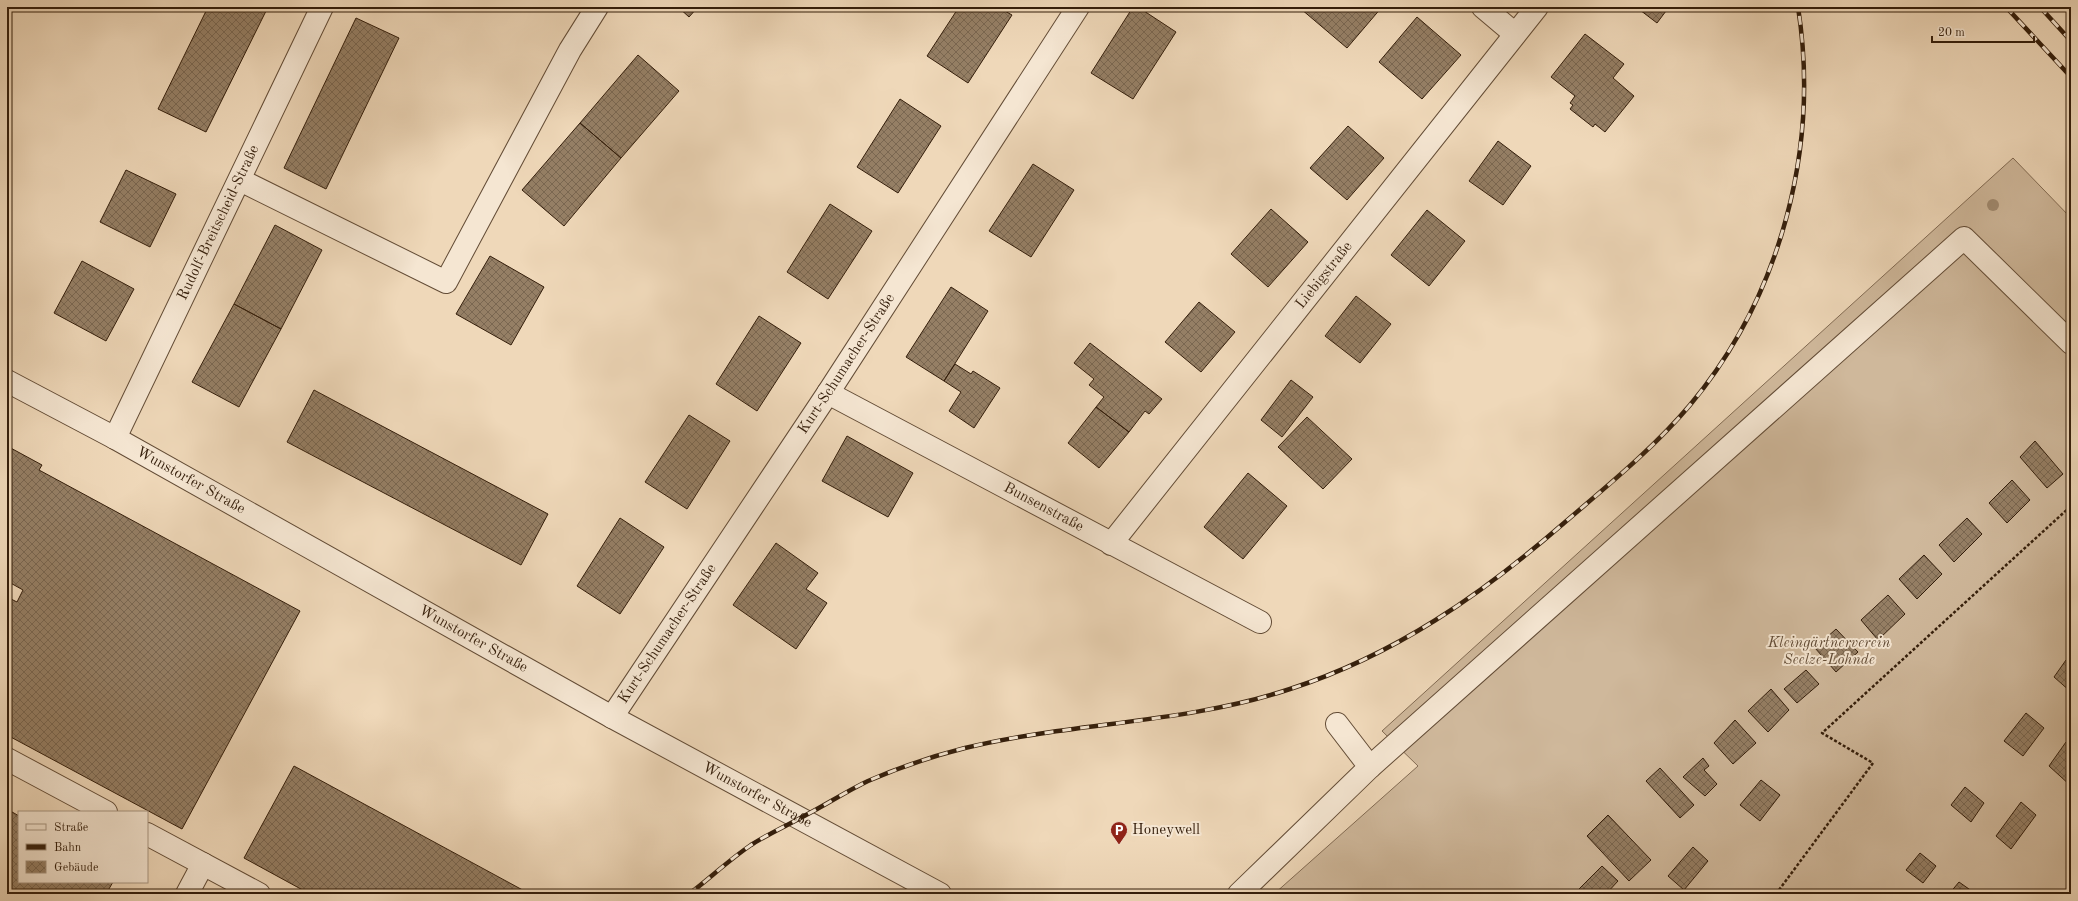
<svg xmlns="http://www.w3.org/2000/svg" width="2078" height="901" viewBox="0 0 2078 901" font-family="'Old Standard TT',serif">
  <defs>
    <pattern id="building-cross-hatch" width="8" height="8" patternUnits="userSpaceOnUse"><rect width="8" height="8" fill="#957f65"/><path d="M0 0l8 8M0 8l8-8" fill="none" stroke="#7a6751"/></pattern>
  </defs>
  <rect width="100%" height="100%" fill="#efd8b9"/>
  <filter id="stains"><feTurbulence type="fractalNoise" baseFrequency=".005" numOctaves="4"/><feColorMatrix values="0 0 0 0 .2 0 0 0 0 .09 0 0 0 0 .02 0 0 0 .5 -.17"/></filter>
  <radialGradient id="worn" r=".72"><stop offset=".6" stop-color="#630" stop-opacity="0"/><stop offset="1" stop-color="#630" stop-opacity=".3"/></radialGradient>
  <path fill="#cfb89b" stroke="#826b53" d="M2013 158 2071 218V894H1274L1418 766 1382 731Z"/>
  <path fill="url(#building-cross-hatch)" stroke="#341e0b" d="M208 7H268L206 132 158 109Z
    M678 7H698L689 17Z
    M959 7H998L1012 15 968 83 927 56Z
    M1133 7H1138L1176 32 1133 99 1091 73Z
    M1302 7H1382L1347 48 1301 9Z
    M1636 7H1669L1657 23Z
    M1417 17 1461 55 1422 99 1379 62Z
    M356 18 399 38 326 189 284 168Z
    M1585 34 1624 64 1613 78 1634 96 1605 132 1595 124 1593 127 1570 109 1573 105 1570 103 1575 96 1551 77Z
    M638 55 679 91 621 158 580 123Z
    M900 99 941 126 898 193 857 167Z
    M580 123 621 158 564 226 522 190Z
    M1348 126 1384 158 1347 200 1310 168Z
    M1498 141 1531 166 1503 205 1469 181Z
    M1033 164 1074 190 1031 257 989 231Z
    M126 170 176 194 150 247 100 222Z
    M830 204 872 231 828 299 787 272Z
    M1271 209 1308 242 1268 287 1231 254Z
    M1427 210 1465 241 1429 286 1391 255Z
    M275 225 322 250 281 329 234 304Z
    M490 256 544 287 511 345 456 314Z
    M82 261 134 289 106 341 54 313Z
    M951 287 988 311 944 381 906 357Z
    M1356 296 1391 324 1360 363 1325 336Z
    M1199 302 1235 332 1201 372 1165 342Z
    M234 304 281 329 239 407 192 382Z
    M759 316 801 343 757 411 716 384Z
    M1090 343 1162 399 1149 414 1145 411 1129 432 1096 407 1104 397 1089 385 1094 379 1074 363Z
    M955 364 971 374 973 371 1000 388 974 428 949 411 961 392 944 381Z
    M1291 380 1313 397 1282 437 1261 420Z
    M314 390 548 514 521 565 287 442Z
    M1096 407 1129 432 1099 468 1068 443Z
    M689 415 730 441 687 509 645 482Z
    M1307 417 1352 459 1323 489 1278 447Z
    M847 436 913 473 888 517 822 481Z
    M2035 441 2063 474 2047 488 2020 457Z
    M7 446 42 465 39 470 300 611 182 829 7 735V597L17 602 23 590 7 581Z
    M1248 473 1287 506 1243 559 1204 527Z
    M2012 480 2030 500 2007 523 1989 503Z
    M620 518 664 547 620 614 577 586Z
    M1967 518 1982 534 1954 562 1939 545Z
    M776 543 818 573 806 589 827 603 796 649 733 605Z
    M1924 555 1942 574 1917 599 1899 579Z
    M1888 595 1905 614 1878 640 1861 620Z
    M1836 629 1858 652 1836 672 1815 648Z
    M2066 660 2071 665V692L2054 677Z
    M1806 670 1819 684 1797 703 1784 689Z
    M1771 689 1789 710 1768 732 1748 711Z
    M2026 713 2044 728 2023 756 2004 741Z
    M1735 720 1756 743 1733 764 1714 743Z
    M2066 742 2071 746V786L2049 766Z
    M1703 758 1709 766 1704 770 1717 784 1705 796 1683 777Z
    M294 766 530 894H310L244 858Z
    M1660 768 1694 805 1680 818 1646 781Z
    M1761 780 1780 795 1760 821 1740 805Z
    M1965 787 1984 803 1971 822 1951 805Z
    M2021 802 2036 815 2011 849 1996 836Z
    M7 809 19 816V882H113L106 894H7Z
    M1608 815 1651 860 1629 881 1587 836Z
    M1693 847 1708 861 1684 890 1668 876Z
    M1920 853 1936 866 1923 883 1906 870Z
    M1602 866 1618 881 1606 894H1578L1576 892Z
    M1959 882 1976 894H1949Z"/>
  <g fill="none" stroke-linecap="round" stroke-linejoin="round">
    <g stroke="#634c36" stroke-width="24">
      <g id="minor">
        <path d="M1483 7 1515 34"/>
        <path d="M240 180 446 282 570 50 597 7"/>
        <path id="s1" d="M7 381 115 438 612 717 940 894"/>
        <path id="s2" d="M828 393 1260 622"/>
        <path id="s3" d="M115 438 322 7"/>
        <path id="s4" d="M1111 544 1537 7"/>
        <path id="s5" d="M612 717 828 393 1078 7"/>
        <path d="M7 759 106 812"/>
        <path d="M1370 767 1964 238 2071 343"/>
        <path d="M147 834 259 894"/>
        <path d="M187 894 203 864"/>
        <path d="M1239 894 1370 767 1337 724"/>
      </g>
    </g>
    <path stroke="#341e0b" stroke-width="2.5" stroke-dasharray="3 2" stroke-linecap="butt" d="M1776 894 1873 763 1822 733 2071 506"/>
    <use href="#minor" stroke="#f5e6d2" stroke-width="22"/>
    <g stroke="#341e0b" stroke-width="4.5">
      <path id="rail" d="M2006 7 2071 77
        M2040 7 2071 41
        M689 894C710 878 729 860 751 845 768 834 788 825 806 815 827 804 847 791 868 781 898 768 933 756 965 748 1072 722 1185 724 1290 689 1395 655 1481 595 1564 523 1607 486 1653 449 1690 405 1781 296 1820 147 1798 7"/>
    </g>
    <use href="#rail" stroke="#f5e6d2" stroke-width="3" stroke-dasharray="9" stroke-linecap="butt"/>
  </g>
  <circle fill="#a18b71" cx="1993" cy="205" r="6"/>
  <defs>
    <g id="parking-pin" transform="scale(0.9)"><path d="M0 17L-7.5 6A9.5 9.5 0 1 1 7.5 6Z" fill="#8f2418" stroke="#f5e6d2"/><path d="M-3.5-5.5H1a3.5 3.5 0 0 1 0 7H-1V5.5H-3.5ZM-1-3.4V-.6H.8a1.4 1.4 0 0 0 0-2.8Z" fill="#fff"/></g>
  </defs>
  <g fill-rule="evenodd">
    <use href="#parking-pin" x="1119" y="830"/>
  </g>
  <g text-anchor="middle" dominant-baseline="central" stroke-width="4" stroke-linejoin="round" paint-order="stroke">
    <g font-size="15" fill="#341e0b" stroke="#f5e6d2">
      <text stroke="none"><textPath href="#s3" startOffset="239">Rudolf-Breitscheid-Straße</textPath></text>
      <text stroke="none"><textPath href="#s4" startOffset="343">Liebigstraße</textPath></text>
      <text stroke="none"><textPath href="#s5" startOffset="424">Kurt-Schumacher-Straße</textPath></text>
      <text stroke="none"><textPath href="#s1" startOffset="209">Wunstorfer Straße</textPath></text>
      <text stroke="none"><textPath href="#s2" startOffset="244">Bunsenstraße</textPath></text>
      <text stroke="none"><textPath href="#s5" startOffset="100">Kurt-Schumacher-Straße</textPath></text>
      <text stroke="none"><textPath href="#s1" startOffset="533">Wunstorfer Straße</textPath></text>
      <text stroke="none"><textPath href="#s1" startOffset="857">Wunstorfer Straße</textPath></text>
    </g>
    <g font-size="15" font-style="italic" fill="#624c36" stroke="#f5e6d2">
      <text x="1829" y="643">Kleingärtnerverein<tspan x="1829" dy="17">Seelze-Lohnde</tspan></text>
    </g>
    <g font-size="15" fill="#341e0b" stroke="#f5e6d2" text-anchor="start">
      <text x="1132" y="830">Honeywell</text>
    </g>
  </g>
  <rect width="2078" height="901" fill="none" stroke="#efd8b9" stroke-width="24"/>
  <rect x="8" y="8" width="2062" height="885" fill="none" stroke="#341e0b" stroke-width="2"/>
  <rect x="12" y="12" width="2054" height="877" fill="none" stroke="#341e0b"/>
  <rect x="18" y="811" width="130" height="72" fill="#f5e6d2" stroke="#a89682"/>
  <rect x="26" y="824" width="20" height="6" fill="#f5e6d2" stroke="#a89682"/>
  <text x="54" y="831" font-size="12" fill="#341e0b">Straße</text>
  <rect x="26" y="844" width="20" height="6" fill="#341e0b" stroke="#a89682"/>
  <text x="54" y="851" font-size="12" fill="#341e0b">Bahn</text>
  <rect x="26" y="861" width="20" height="12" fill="url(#building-cross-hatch)" stroke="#a89682"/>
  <text x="54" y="871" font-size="12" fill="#341e0b">Gebäude</text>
  <path d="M1932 36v6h102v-6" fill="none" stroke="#341e0b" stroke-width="2"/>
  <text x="1938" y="36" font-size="12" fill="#341e0b" stroke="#f5e6d2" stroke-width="3" paint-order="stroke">20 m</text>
  <rect width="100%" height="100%" filter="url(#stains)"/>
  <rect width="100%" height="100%" fill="url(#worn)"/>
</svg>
